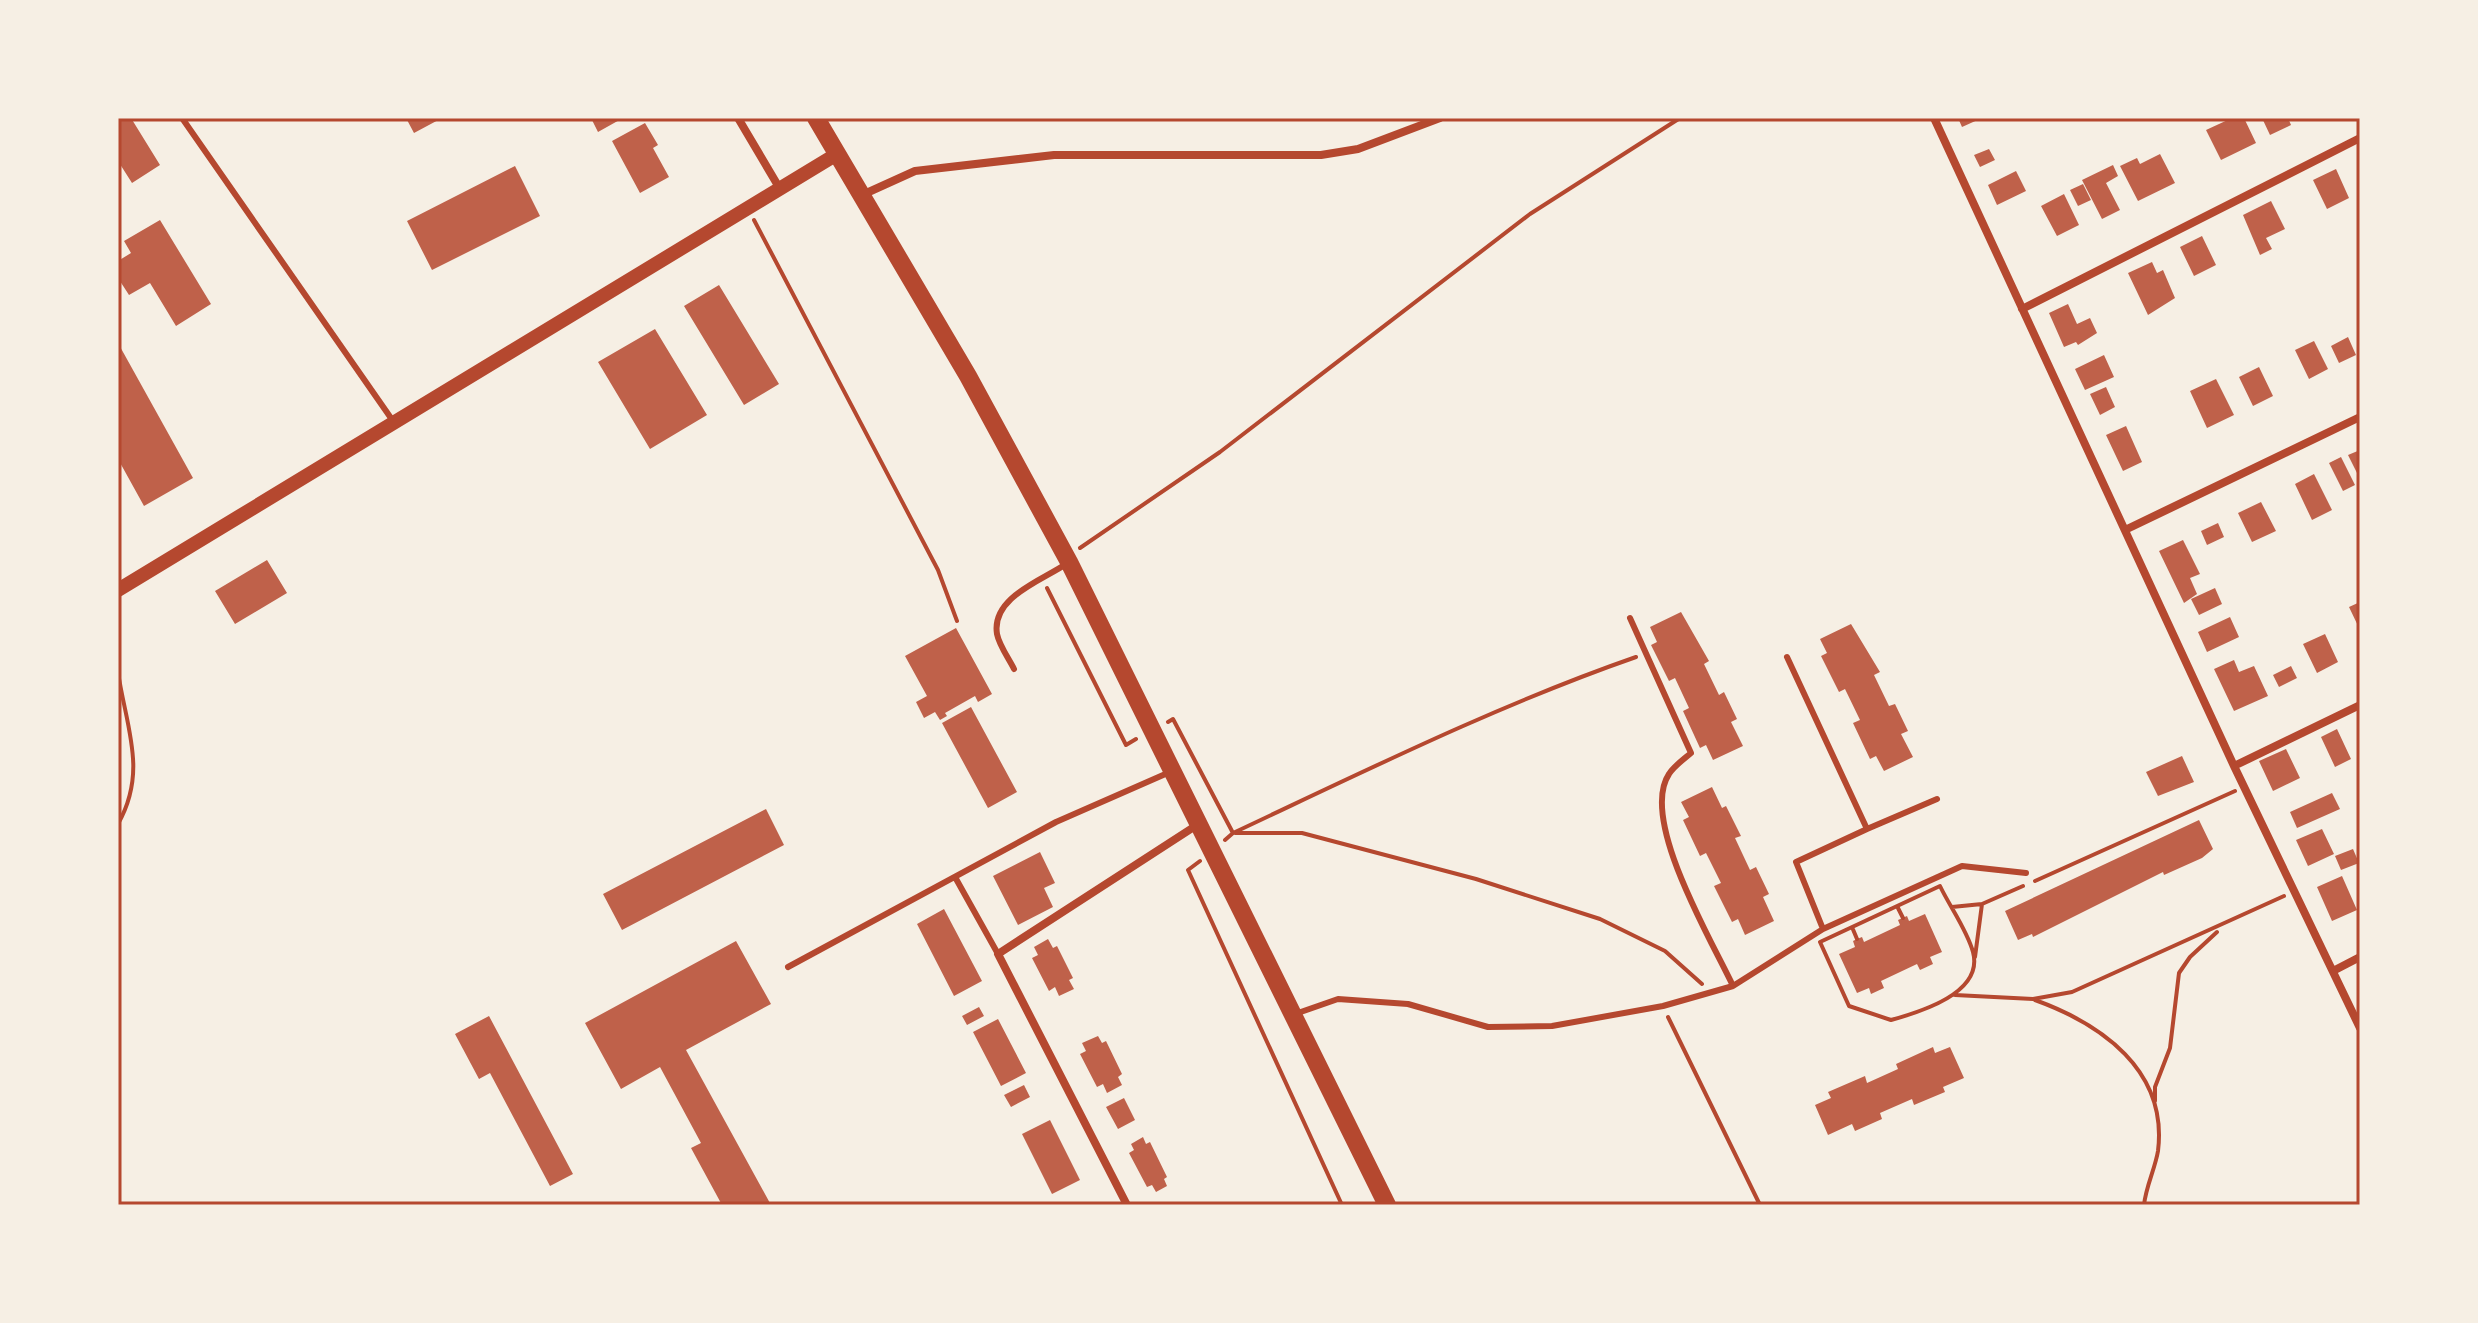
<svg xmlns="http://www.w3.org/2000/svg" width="2478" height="1323" viewBox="0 0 2478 1323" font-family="Rubik,sans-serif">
  <rect width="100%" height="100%" fill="#f6efe4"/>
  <path fill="#bf614a" d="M118 118H131L160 165 132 183 118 161Z
    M406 118H442L414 133Z
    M591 118H623L598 132Z
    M1958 118H1982L1962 127Z
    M2232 118H2244L2256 143 2221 160 2206 130Z
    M2262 118H2288L2291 125 2270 135Z
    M645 123 658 145 653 148 669 177 640 193 612 141Z
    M1989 149 1995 160 1980 167 1974 155Z
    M2160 154 2175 183 2138 201 2120 166 2137 158 2140 164Z
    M2113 165 2118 176 2106 183 2120 210 2102 219 2082 180Z
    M515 166 540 216 432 270 407 221Z
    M2336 169 2349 198 2327 209 2313 180Z
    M2016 171 2026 191 1997 205 1988 185Z
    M2083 184 2091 200 2078 206 2070 190Z
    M2064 194 2079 225 2057 236 2041 206Z
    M2271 201 2285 229 2266 238 2272 249 2260 255 2243 215Z
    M160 220 211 304 176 326 150 283 129 295 118 278V261L131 253 124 241Z
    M2202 236 2216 265 2194 276 2180 247Z
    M2152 262 2157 273 2163 270 2175 298 2148 315 2128 273Z
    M719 285 779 384 744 405 684 306Z
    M2068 304 2077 324 2090 318 2097 333 2078 345 2076 342 2064 347 2049 313Z
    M655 329 707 415 650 449 598 362Z
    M2348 337 2356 355 2339 363 2331 346Z
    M2314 341 2328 369 2309 379 2295 350Z
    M118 343 193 478 144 506 118 459Z
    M2104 355 2114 377 2085 390 2075 369Z
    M2259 367 2273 396 2253 406 2239 377Z
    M2216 379 2234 415 2207 428 2190 391Z
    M2106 387 2115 407 2100 415 2090 394Z
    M2126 426 2142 462 2123 471 2106 435Z
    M2360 450V479L2348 455Z
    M2341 457 2355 485 2343 491 2329 463Z
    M2314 474 2332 510 2312 520 2295 484Z
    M2261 502 2276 531 2252 542 2238 513Z
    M2218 523 2224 537 2207 545 2201 531Z
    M2183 540 2200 574 2190 578 2197 594 2184 603 2159 551Z
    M267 560 287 593 235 624 215 591Z
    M2215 588 2222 604 2199 615 2191 599Z
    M2360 602V630L2349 607Z
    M1681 612 1709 661 1704 664 1719 695 1724 692 1737 719 1731 722 1743 746 1713 760 1706 745 1700 748 1683 711 1689 708 1675 678 1669 681 1651 645 1657 642 1650 627Z
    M2230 617 2239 637 2207 652 2198 632Z
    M1851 624 1880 672 1874 675 1889 706 1895 704 1908 731 1901 734 1913 757 1884 771 1876 756 1870 759 1853 723 1860 720 1845 689 1839 692 1821 656 1827 653 1820 639Z
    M956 628 992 694 978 702 975 696 945 713 947 716 940 720 935 712 924 718 916 702 927 696 905 656Z
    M2325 634 2338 662 2317 673 2303 644Z
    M2234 660 2239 672 2254 666 2268 696 2234 711 2214 669Z
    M2291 666 2297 678 2279 687 2273 675Z
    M971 707 1017 792 988 808 942 723Z
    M2337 729 2351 759 2335 767 2321 737Z
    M2286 749 2300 778 2273 791 2259 761Z
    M2182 756 2194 782 2158 796 2146 772Z
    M1712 787 1722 808 1726 806 1741 836 1735 838 1750 870 1756 867 1769 894 1763 897 1774 921 1745 935 1738 919 1732 922 1714 886 1721 883 1706 853 1700 856 1683 820 1689 817 1681 802Z
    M2332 793 2340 809 2297 828 2290 812Z
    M766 809 784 845 622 930 603 894Z
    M2199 820 2213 849 2202 858 2164 875 2163 872 2033 937 2032 934 2018 940 2005 911Z
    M2322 829 2334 854 2308 866 2296 840Z
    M2353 849 2359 863 2341 870 2335 856Z
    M1040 852 1055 883 1044 888 1053 907 1018 925 993 876Z
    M2342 876 2357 910 2332 921 2317 887Z
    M944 909 982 981 954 996 917 924Z
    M1925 914 1942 952 1930 957 1933 964 1920 970 1917 964 1881 981 1884 988 1871 994 1869 988 1857 993 1839 954 1855 947 1853 941 1857 939 1862 937 1864 942 1900 925 1898 920 1907 916 1909 921Z
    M1048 939 1053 948 1057 946 1073 978 1069 980 1074 989 1059 996 1055 987 1049 991 1032 958 1038 955 1034 947Z
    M736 941 771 1004 686 1050 771 1205H722L691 1148 701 1143 660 1067 621 1089 585 1023Z
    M979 1007 984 1016 967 1025 962 1016Z
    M489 1016 573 1174 550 1186 490 1073 479 1079 455 1034Z
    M998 1019 1026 1073 1001 1086 973 1032Z
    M1098 1036 1102 1043 1106 1041 1122 1074 1118 1077 1122 1085 1107 1093 1103 1084 1097 1087 1080 1054 1086 1051 1082 1043Z
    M1933 1047 1935 1053 1950 1047 1964 1078 1943 1087 1945 1092 1914 1105 1912 1099 1880 1113 1882 1119 1855 1131 1852 1124 1828 1135 1815 1105 1831 1098 1828 1092 1865 1076 1867 1083 1898 1069 1896 1064Z
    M1024 1085 1030 1097 1011 1107 1004 1095Z
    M1124 1098 1135 1120 1118 1129 1106 1107Z
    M1050 1120 1080 1180 1052 1194 1022 1134Z
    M1143 1137 1146 1144 1150 1142 1167 1177 1164 1179 1167 1186 1156 1192 1152 1185 1147 1187 1129 1153 1134 1150 1131 1144Z"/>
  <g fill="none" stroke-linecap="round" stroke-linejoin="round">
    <path stroke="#b5482f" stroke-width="4" d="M754 220 938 570 957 621
      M1080 548 1220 452 1530 214 1680 118
      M1047 588 1126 745 1136 739
      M118 672C126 727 148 771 118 824
      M1168 722 1173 719 1233 833
      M1235 833H1302L1476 879 1600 919 1665 951 1702 984
      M1225 840 1233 833C1365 771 1498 705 1636 657
      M1200 861 1188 870 1342 1205
      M2035 881 2235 791
      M1940 886C1950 907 1967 930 1973 952 1984 993 1920 1012 1891 1020L1849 1006 1820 942Z
      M1952 907 1982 904 2023 886
      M1898 908 1903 918
      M1852 927 1857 939
      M1975 957 1982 904
      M1955 995 2033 999 2072 992 2284 896
      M2035 1000C2101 1024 2168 1070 2158 1151 2155 1169 2146 1186 2144 1205
      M1668 1017 1760 1205
      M2155 1101V1087L2170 1048 2179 973 2190 957 2217 932"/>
    <path stroke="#b5482f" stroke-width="6" d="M182 118 393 421
      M1630 618 1691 753C1684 759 1674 766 1669 774 1639 819 1712 941 1733 986
      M1787 657 1867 829 1796 862 1823 929
      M1014 669C1009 659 999 645 997 634 991 597 1043 580 1066 564
      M1867 829 1937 799
      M955 877 998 954
      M788 967 1056 822 1170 772
      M1295 1014 1338 999 1408 1004 1488 1027 1552 1026 1663 1006 1733 986 1823 929 1962 866 2026 873"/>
    <path stroke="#b5482f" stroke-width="8" d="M738 118 780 189
      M1934 118 2234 766 2360 1028
      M862 195 915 171 1054 155H1321L1358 149 1440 118
      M2022 309 2360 138
      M2125 530 2360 417
      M2234 766 2360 705
      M2333 971 2360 957
      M1127 1205 998 954 1197 825"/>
    <path stroke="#b5482f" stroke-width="14" d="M118 590 837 154"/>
    <path stroke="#b5482f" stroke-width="18" d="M816 118 968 376 1069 562 1387 1205"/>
  </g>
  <rect width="2478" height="1323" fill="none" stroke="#f6efe4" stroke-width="240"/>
  <rect x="120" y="120" width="2238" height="1083" fill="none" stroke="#b5482f" stroke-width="3"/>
</svg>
